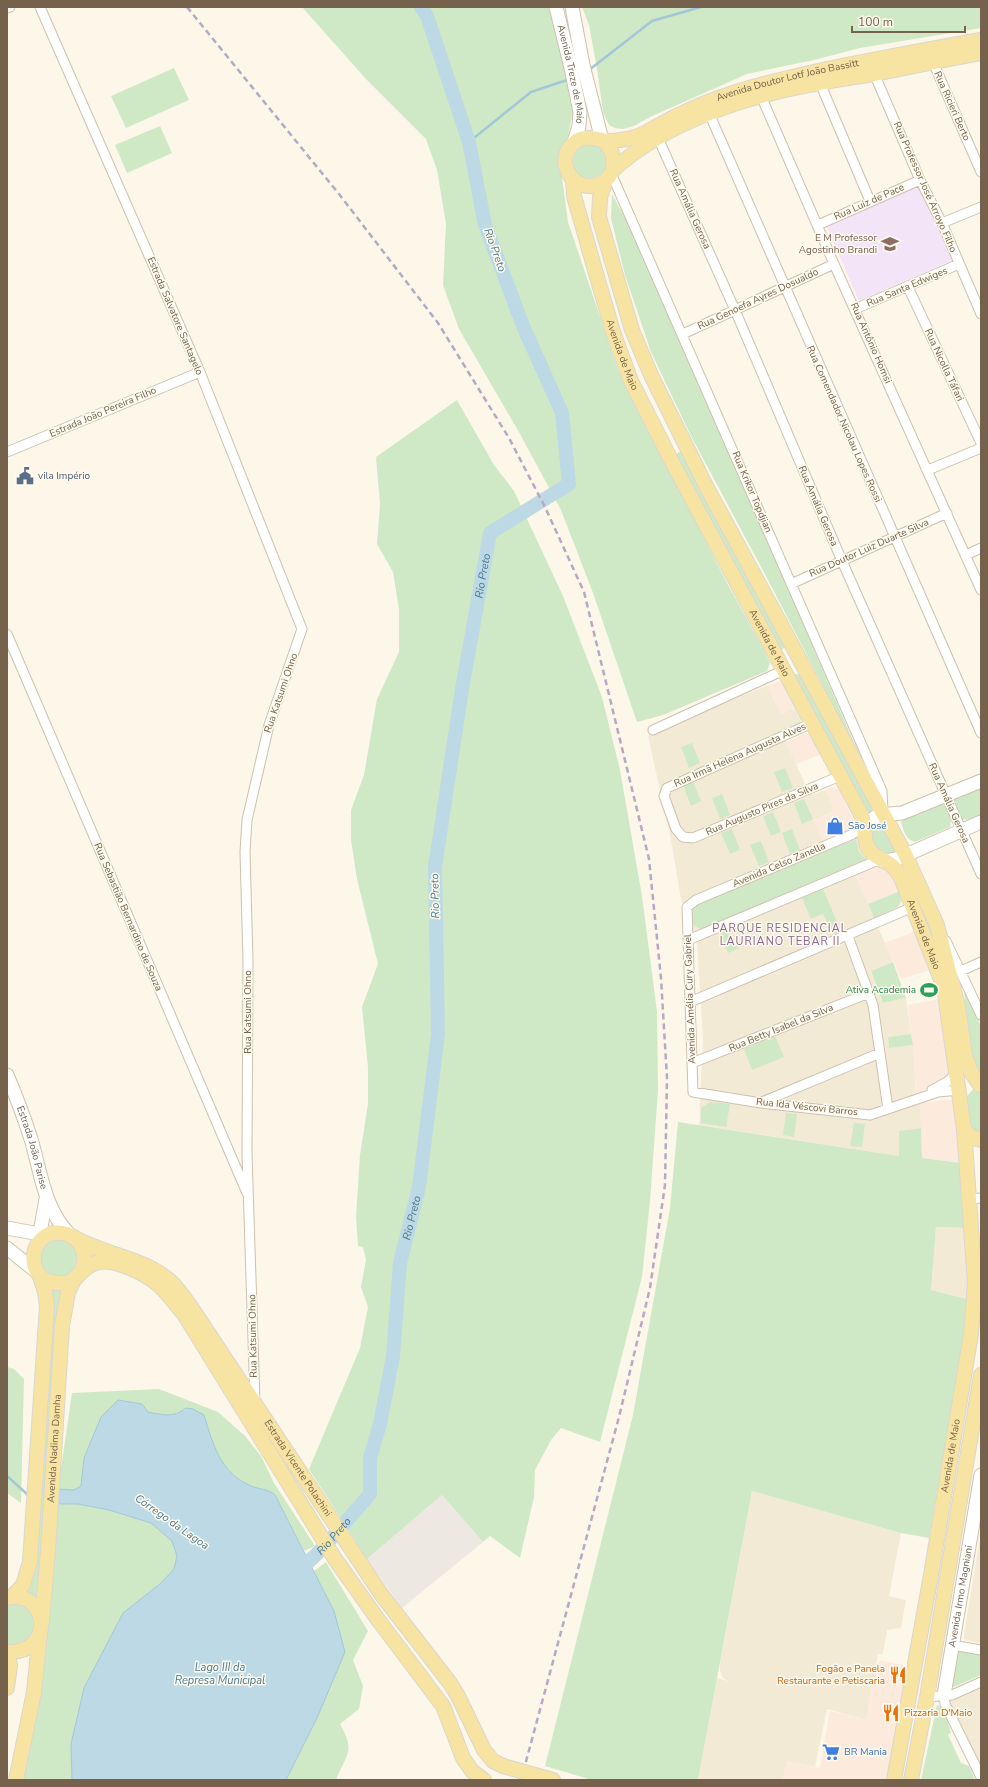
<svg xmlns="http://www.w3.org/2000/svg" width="988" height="1787" viewBox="0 0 988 1787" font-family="'Nunito Sans',sans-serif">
  <rect width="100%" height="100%" fill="#fcf7e8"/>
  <path fill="#f3ead6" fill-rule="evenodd" d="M767 686 781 714 797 707 801 716V721L796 726 782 733 810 795 826 790 834 811 813 820 823 842 852 830 874 868 856 876 893 962 871 972 883 1003 906 998 911 1034 888 1037 889 1047 913 1045 916 1094 920 1103 921 1128 899 1131V1156L699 1125 703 1039 697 943 681 899 671 840 648 736 738 697ZM856 839 859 851 863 856 690 923ZM823 914 841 931 832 935Z
    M936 1227 966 1228 969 1272 967 1299 931 1290Z
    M752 1491 901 1533 889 1596 906 1600 901 1628 887 1630 883 1654H878L866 1720 827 1709 815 1767 787 1761 783 1780H698L717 1678 728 1681 723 1678 720 1671V1664Z
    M981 1541V1644L964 1639V1634L979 1543Z
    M981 1686V1764L949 1701Z"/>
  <path fill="#fceadc" d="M778 682H783L798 706 781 714 767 686Z
    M807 733H810L824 753 796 764 786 742Z
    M832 787 839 790 855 824 852 830 823 842 813 820 834 811 826 790Z
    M879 866 891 871 900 891 868 904 856 876Z
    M918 930 933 969 901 979 885 943Z
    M940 999 950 1074 943 1082 916 1094 915 1071 908 1005Z
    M954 1099 961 1163 922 1158 920 1103Z
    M881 1661 910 1666 888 1780H783L787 1761 820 1768 830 1711 866 1720 876 1665Z"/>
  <path fill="#ede8e1" d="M442 1495 483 1542 402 1608 367 1559Z"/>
  <path fill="#f4e4f8" d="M919 186 953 260 859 301 827 227Z"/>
  <path fill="#cfe9c6" d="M302 7H548L558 34 574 107 561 170 568 222 618 370 727 583 765 652 770 663 767 671 663 715 637 722 593 593 561 510 520 434 459 329 443 285 446 224 437 170 426 139 366 79Z
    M582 7H981V28L860 48 814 60 747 74 650 117 634 126 623 129 615 128 609 125 603 112 597 69 589 25Z
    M174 68 189 100 126 128 111 96Z
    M160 126 172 153 127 173 115 145Z
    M573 161a17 17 0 1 1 34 0a17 17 0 1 1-34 0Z
    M612 194 630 227 773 554 861 759 767 578 691 436 651 352 625 275 611 218Z
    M457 400 494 465 514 491 563 596 602 697 620 770 642 896 657 1012 658 1090 650 1201 642 1277 600 1442 561 1428 551 1440 535 1470 534 1497 520 1558 490 1536 483 1542 442 1495 367 1559 309 1469 360 1348 368 1307 361 1287 366 1260 363 1247 358 1246 356 1217 360 1155 368 1104V1067L362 1007 378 964 357 879 351 840V810L364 775 377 699 399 652V609L393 572 377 544 380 504 376 457Z
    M681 450 785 647 781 651 674 457Z
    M797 674 801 675 873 808 867 816 793 680 794 675Z
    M692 743 700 763 689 768 681 747Z
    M785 768 793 788 782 792 774 772Z
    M693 781 701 801 691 806 683 785Z
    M981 785V815L967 820 959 819 952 806V798Z
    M722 794 730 815 720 819 712 798Z
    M804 799 813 819 802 824 794 803Z
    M941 804 946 806C950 814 952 819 950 827L915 842C905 839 904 831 901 822L904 819Z
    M773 812 781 832 771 836 763 816Z
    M881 817 900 853 893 856 876 852 869 829Z
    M732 829 740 850 730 854 721 833Z
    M792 829 800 850 790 854 782 833Z
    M856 839 859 851 868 862 702 930 690 923 692 909 695 904Z
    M761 841 769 862 759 866 750 845Z
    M823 889 841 931 832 935 823 914 811 919 802 898Z
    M900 891 901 902 898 907 874 918 868 904Z
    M729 928 738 949 728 953 719 932Z
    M893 962 906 998 883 1003 871 971Z
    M964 990 981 1026V1073C964 1052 967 1016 964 990Z
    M911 1034 913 1045 889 1048 888 1037Z
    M775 1036 784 1057 752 1070 744 1049Z
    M974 1088 981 1089V1138L970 1131C968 1119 967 1108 967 1096Z
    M710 1102 730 1104 726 1127 701 1123V1108Z
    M786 1113 797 1114 794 1137 783 1135Z
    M678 1122 899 1156V1131L921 1128 922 1158 961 1163 966 1228 936 1227 931 1290 967 1299 962 1345 929 1538 901 1533 752 1491 698 1780H592L545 1766 633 1415 670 1208Z
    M854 1123 865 1124 862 1147 850 1146Z
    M39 1258a19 19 0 1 1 38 0a19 19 0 1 1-38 0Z
    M48 1286 62 1289 39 1601 34 1596 23 1591 32 1579 34 1571Z
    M7 1367 14 1369 24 1379 21 1503 7 1493Z
    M159 1389 218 1412 245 1436 261 1456 274 1483 315 1546 304 1551 275 1495C267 1488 259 1490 249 1485 220 1472 213 1444 204 1415L186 1408C173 1418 163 1415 148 1412L142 1404 118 1400 101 1417 84 1457 81 1487 74 1490 58 1489 72 1393Z
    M57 1501 61 1504H78L109 1510 151 1523 172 1541 177 1556 174 1569 161 1583 123 1613 84 1688 71 1744 72 1780H20Z
    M326 1562 368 1631 353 1660 363 1686 359 1709 340 1724C356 1752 346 1754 336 1780H286L317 1718 334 1611 314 1571Z
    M11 1601 30 1608 37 1626 26 1643 7 1645V1602Z
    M957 1651 981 1655V1675L954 1687 951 1685Z
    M937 1705 943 1708 951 1732 948 1735 961 1763 969 1766 975 1780H921Z"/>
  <path fill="#bcd9e5" stroke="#a3c7d7" d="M118 1400 142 1404 148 1412C164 1415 173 1418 186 1408L193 1409 204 1415C213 1444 220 1472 249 1485 259 1490 267 1488 275 1495L334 1611 345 1652 317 1718 286 1780H72L71 1744 84 1688 123 1613 161 1583 174 1569 177 1556 172 1541 151 1523 109 1510 78 1504H61L57 1501 58 1489 74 1490 81 1486 84 1458 101 1417Z"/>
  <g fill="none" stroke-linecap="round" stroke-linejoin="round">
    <path stroke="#a3c7d7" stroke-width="2.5" d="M589 70 652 21 701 7
      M469 142 531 92 570 79
      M7 1476 28 1495"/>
    <path stroke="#bcd9e5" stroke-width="14" id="s1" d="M295 1575 324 1547 370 1494V1458L380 1424 393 1356 400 1263 419 1187 438 1034 435 867 462 689 490 533 569 484 562 413 523 326 485 225 469 142 427 16 421 7"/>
    <g stroke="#cec0ae" stroke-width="11">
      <path id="street" d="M40 7 200 372 302 629 269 725 247 820 245 852 248 960 247 1154 255 1402
        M7 8 10 7
        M933 62 981 172
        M873 71 920 180 942 223 981 314
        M820 83 870 201
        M761 96 834 264 981 590
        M709 113 981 733
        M658 138 735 310 842 561 981 874
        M611 173 882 791 883 811
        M942 223 981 207
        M818 225 920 180
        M908 287 981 443
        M855 309 959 264
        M683 334 834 264
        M7 452 200 372
        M928 470 981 448
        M966 555 981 548
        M791 584 947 513
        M7 634 247 1193
        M812 723 667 788 664 796 676 829 683 837 693 838 840 776
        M653 730 784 670
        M865 825 853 834 696 900 687 907 693 1092 761 1103 870 1115 938 1092 960 1090
        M848 936 873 1005 888 1109
        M688 940 876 861H883
        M946 941 981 1015
        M961 971 981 962
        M690 1002 913 907
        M692 1063 869 993
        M932 1090 947 1082 956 1074
        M762 1102 880 1053
        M971 1199 981 1198
        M952 1645 981 1650
        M944 1695 945 1704 981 1777
        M927 1697 952 1695 981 1682"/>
    </g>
    <g stroke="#d0c1ab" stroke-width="15">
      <g id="secondary">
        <path id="s2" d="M556 7 571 68 580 112 579 126 574 142"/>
        <path d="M572 7 583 65 602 140"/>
        <path d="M865 825 878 815 902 813 981 781"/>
        <path d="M883 861 897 859 981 822"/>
        <path id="s3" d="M7 1075C16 1096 24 1117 31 1139 41 1173 44 1209 70 1235"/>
        <path d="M7 1228 34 1233 44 1237"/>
        <path d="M44 1237 41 1227 46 1199"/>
        <path d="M7 1248 37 1272"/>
        <path id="s4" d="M944 1695 981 1475"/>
      </g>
    </g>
    <g stroke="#dbd6d0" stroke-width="16">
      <g id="primary">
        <path id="s5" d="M602 140C621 154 616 185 590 186 568 186 556 157 574 143 583 135 592 138 602 140 607 141 615 141 620 140 633 139 643 135 654 128 710 95 764 83 827 69 878 59 930 49 981 40"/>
        <path d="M613 170C667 121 749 95 820 83 838 79 856 77 874 74 910 67 945 59 981 53"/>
        <path id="s6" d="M573 179 574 196 597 277 613 332 631 381 671 460 863 818C865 827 864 837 867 846 872 857 883 858 891 865 896 869 899 874 902 880L944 987 964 1129 971 1137 981 1140"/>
        <path d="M606 180 600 197 599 217 632 330 651 375 706 486 905 854 937 925 958 1006 965 1055 971 1072 980 1085"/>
        <path id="s7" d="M75 1238C87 1250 89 1269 73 1280 68 1283 64 1283 59 1283 19 1283 29 1220 70 1235 101 1255 142 1256 170 1281 179 1289 186 1300 193 1310L381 1594 450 1683 458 1696 484 1750 493 1761 503 1766"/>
        <path d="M80 1273C84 1270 88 1266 93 1264 111 1255 148 1275 161 1287 169 1295 176 1305 184 1314L335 1559 379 1621 443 1706 463 1758 472 1771 484 1780"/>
        <path d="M12 1597 23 1585 30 1562 47 1306 45 1292 40 1276"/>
        <path d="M7 1598C49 1589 56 1654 7 1652"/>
        <path id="s8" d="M42 1621 48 1551 62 1326 68 1292 75 1278"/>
        <path d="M7 1653 10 1665 7 1688"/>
        <path d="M542 1777 553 1780"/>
        <path d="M16 1780 34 1692 40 1633"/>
        <path id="s9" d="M894 1780 931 1575 971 1334 975 1283 964 1129"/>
        <path d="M911 1780 927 1697 981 1375"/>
      </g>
    </g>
    <use href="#street" stroke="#fff" stroke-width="9"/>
    <use href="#secondary" stroke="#fff" stroke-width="13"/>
    <use href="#primary" stroke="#f8e4a2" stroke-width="14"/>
    <path stroke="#bca6c6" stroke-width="2.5" stroke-dasharray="6 4" stroke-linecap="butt" d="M187 7 339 194 438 323 509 438 545 507 584 592 649 859 661 978 667 1078 665 1185 650 1288 619 1417 521 1780"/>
    <g stroke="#dbd6d0" stroke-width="16" stroke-linecap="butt">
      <path id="primary-bridge" d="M503 1766 542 1777"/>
    </g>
    <use href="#primary-bridge" stroke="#f8e4a2" stroke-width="14"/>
  </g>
  <defs>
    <g id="school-bare" transform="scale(1.38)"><path d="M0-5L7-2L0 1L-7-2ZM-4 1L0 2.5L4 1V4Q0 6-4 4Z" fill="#8d6e63" stroke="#fefaee" stroke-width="2.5" paint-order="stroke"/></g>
    <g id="civic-bare" transform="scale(1.38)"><path d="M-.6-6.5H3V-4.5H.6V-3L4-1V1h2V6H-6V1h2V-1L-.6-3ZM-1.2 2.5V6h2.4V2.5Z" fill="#5c6f8a" stroke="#fefaee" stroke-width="2.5" paint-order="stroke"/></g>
    <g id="shop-bare" transform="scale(1.38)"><path d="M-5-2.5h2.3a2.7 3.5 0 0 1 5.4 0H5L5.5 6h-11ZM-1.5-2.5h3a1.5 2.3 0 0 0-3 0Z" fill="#3f7fe0" stroke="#fefaee" stroke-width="2.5" paint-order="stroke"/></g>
    <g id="stadium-bare" transform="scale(1.38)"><path d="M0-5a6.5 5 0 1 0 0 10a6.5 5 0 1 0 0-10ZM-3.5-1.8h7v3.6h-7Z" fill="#2e9e5b" stroke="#fefaee" stroke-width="2.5" paint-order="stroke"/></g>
    <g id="restaurant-bare" transform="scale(1.38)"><path d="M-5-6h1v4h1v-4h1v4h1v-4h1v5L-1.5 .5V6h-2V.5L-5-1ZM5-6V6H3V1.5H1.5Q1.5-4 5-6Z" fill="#e8710a" stroke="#fefaee" stroke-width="2.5" paint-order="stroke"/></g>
    <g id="supermarket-bare" transform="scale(1.38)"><path d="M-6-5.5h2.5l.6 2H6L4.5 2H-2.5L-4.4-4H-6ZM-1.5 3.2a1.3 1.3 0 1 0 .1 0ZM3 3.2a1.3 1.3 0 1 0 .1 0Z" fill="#3f7fe0" stroke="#fefaee" stroke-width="2.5" paint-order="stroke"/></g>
  </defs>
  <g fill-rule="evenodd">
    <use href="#school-bare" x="890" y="244"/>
    <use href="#civic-bare" x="25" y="476"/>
    <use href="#shop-bare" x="835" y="826"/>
    <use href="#stadium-bare" x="929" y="990"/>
    <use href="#restaurant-bare" x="898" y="1675"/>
    <use href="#restaurant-bare" x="891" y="1713"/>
    <use href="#supermarket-bare" x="831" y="1752"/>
  </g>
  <g text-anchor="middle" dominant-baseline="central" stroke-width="3" stroke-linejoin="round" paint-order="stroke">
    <g font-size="10" fill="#75614c" stroke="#fefaee">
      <text stroke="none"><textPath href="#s2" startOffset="69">Avenida Treze de Maio</textPath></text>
      <text stroke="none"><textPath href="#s5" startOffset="349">Avenida Doutor Lotf João Bassitt</textPath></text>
      <text transform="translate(952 106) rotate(66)">Rua Ricieri Berto</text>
      <text transform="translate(925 187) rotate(66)">Rua Professor José Arroyo Filho</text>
      <text transform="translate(869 202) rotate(-24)">Rua Luiz de Pace</text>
      <text transform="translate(690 209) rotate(66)">Rua Amália Gerosa</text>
      <text transform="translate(907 287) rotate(-23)">Rua Santa Edwiges</text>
      <text transform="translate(758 299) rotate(-25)">Rua Genoefa Ayres Dosualdo</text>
      <text transform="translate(175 316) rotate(67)">Estrada Salvatore Santagelo</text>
      <text transform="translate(871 343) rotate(66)">Rua Antônio Homsi</text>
      <text stroke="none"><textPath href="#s6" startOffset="183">Avenida de Maio</textPath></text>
      <text transform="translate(944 365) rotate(65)">Rua Nicolla Táfari</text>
      <text transform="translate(103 412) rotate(-23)">Estrada João Pereira Filho</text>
      <text transform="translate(844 424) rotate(66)">Rua Comendador Nicolau Lopes Rossi</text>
      <text transform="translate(752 492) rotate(67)">Rua Krikor Topdjian</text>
      <text transform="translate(818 506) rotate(67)">Rua Amália Gerosa</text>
      <text transform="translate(869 548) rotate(-24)">Rua Doutor Luiz Duarte Silva</text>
      <text stroke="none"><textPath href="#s6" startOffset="507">Avenida de Maio</textPath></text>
      <text transform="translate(281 693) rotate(-71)">Rua Katsumi Ohno</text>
      <text transform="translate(740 755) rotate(-24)">Rua Irmã Helena Augusta Alves</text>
      <text transform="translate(949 803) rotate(66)">Rua Amália Gerosa</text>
      <text transform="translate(762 809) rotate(-23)">Rua Augusto Pires da Silva</text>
      <text transform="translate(779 865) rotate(-23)">Avenida Celso Zanella</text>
      <text transform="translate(128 917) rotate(67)">Rua Sebastião Bernardino de Souza</text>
      <text stroke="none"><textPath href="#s6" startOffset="842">Avenida de Maio</textPath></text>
      <text transform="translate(690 999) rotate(-92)">Avenida Amélia Cury Gabriel</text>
      <text transform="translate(248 1012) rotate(-90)">Rua Katsumi Ohno</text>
      <text transform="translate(781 1028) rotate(-22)">Rua Betty Isabel da Silva</text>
      <text transform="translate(807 1107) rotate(6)">Rua Ida Véscovi Barros</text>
      <text stroke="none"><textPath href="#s3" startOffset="77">Estrada João Parise</textPath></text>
      <text transform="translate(253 1336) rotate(-91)">Rua Katsumi Ohno</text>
      <text stroke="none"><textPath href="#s8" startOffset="173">Avenida Nadima Damha</textPath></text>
      <text stroke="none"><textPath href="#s9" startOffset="329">Avenida de Maio</textPath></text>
      <text stroke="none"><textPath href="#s7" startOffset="492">Estrada Vicente Polachini</textPath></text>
      <text stroke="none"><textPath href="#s4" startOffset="100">Avenida Irmo Magniani</textPath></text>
    </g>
    <g font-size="10" fill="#785e54" stroke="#fefaee" text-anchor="end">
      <text x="877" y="238">E M Professor<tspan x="877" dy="12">Agostinho Brandi</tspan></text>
    </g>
    <g font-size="10" fill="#4e5e75" stroke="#fefaee" text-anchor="start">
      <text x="38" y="476">vila Império</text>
    </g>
    <g font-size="10" fill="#366cbe" stroke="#fefaee" text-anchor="start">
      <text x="848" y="826">São José</text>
      <text x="844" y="1752">BR Mania</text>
    </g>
    <g font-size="10" fill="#27864d" stroke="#fefaee" text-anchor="end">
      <text x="916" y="990">Ativa Academia</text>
    </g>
    <g font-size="10" fill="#c56008" stroke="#fefaee" text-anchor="end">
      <text x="885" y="1669">Fogão e Panela<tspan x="885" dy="12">Restaurante e Petiscaria</tspan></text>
      <text x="904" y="1713" text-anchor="start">Pizzaria D'Maio</text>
    </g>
    <g font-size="11" font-style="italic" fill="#4a798f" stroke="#fefaee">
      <text transform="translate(495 250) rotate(70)">Rio Preto</text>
      <text stroke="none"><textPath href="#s1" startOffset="1039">Rio Preto</textPath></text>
      <text transform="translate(435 896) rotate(-91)">Rio Preto</text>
      <text stroke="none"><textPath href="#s1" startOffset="391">Rio Preto</textPath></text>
      <text transform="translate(172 1522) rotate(35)">Córrego da Lagoa</text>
      <text stroke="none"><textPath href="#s1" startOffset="55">Rio Preto</textPath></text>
      <text x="220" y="1667">Lago III da<tspan x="220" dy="13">Represa Municipal</tspan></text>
    </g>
    <g font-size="11" letter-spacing="1" fill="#896491" stroke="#fefaee">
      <text x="780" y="928">PARQUE RESIDENCIAL<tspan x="780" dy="13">LAURIANO TEBAR II</tspan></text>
    </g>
  </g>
  <rect width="988" height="1787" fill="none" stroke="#75614c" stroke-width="16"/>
  <path d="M852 26v6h113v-6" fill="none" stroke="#75614c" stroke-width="2"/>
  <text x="858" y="26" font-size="12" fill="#75614c" stroke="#fefaee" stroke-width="3" paint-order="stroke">100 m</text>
</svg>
